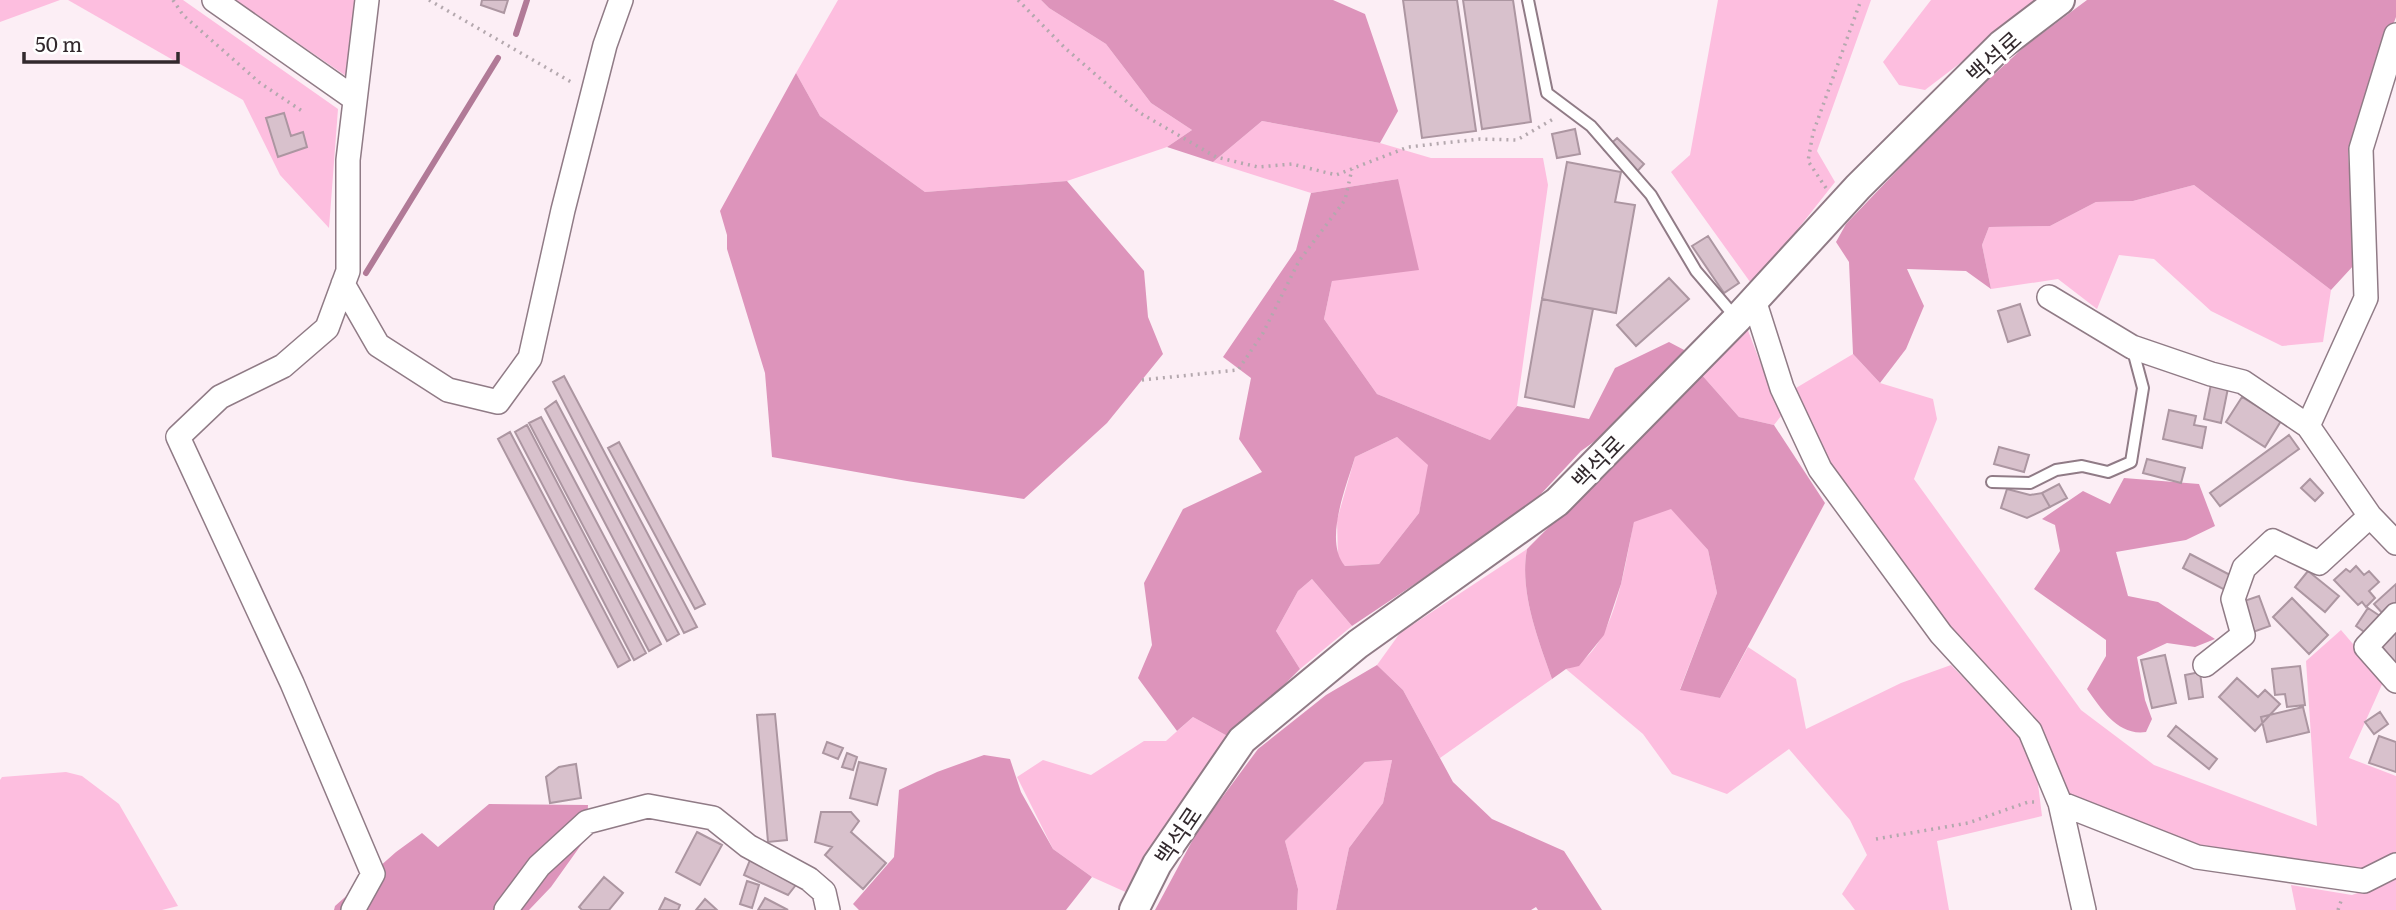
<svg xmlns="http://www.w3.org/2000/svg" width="2396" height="910" viewBox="0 0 2396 910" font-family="Literata,'Noto Sans KR',serif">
  <rect width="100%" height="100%" fill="#fceef5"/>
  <path fill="#fdbedf" d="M0 0H60L0 22Z
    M68 0H183L338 109 329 228 280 175 243 100Z
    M235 0H358L346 76Z
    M838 0H1041L1049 8 1106 44 1151 103 1192 130 1167 147 1067 181 925 192 820 116 796 73Z
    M1718 0H1871L1817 151 1835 182 1753 286 1671 172 1690 155Z
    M1931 0H2043L1925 90 1899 85 1883 62Z
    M1262 121 1380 143 1431 158H1543L1548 185 1517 406 1490 440 1377 394 1324 319 1332 281 1398 179 1311 193 1213 162Z
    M2194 185 2331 290 2323 342 2282 346 2211 311 2154 259 2119 255 2097 309 2058 279 1991 289 1982 245 1989 227 2050 226 2096 202 2133 201Z
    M1747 328 1781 416 1774 425 1739 417 1701 374Z
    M1853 354 1880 383 1933 399 1937 419 1914 479 2081 710 2154 765 2317 826 2306 661 2341 630 2384 680 2349 758 2396 776V854L2358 874 2217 854 2181 838 2065 797 1847 491 1816 442 1796 388Z
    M1397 437 1429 465 1419 513 1379 564 1345 566 1338 558 1337 520 1355 457Z
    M1671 508 1708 550 1717 593 1680 689 1720 698 1748 647 1796 679 1806 729 1901 683 1951 665 2020 736 2037 776 2042 816 1937 841 1949 910H1855L1842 894 1867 855 1850 820 1789 749 1727 794 1672 774 1643 734 1566 669C1614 657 1625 564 1634 521Z
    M1527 549C1519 591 1538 639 1552 679L1440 758 1403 690 1377 665 1400 633Z
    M1312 579 1352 626 1300 669 1276 631 1298 591Z
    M1193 717 1231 738 1130 894 1092 877 1053 849 1017 777 1043 760 1091 775 1144 741H1166Z
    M1392 760 1383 803 1349 848 1336 910H1297L1298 889 1285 841 1365 762Z
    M66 772 82 776 119 804 178 906 162 910H0V780L2 777Z
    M2396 879V910H2296L2291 885 2352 895Z"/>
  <path fill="#dd94bb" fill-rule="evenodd" d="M1041 0H1333L1365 14 1398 111 1380 143 1262 121 1213 162 1167 147 1192 130 1151 103 1106 44 1049 8Z
    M2087 0H2396V17L2348 149 2354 265 2331 290 2194 185 2133 201 2096 202 2050 226 1989 227 1982 245 1991 289 1966 271 1907 269 1924 306 1906 349 1880 383 1853 354 1849 262 1836 242 1846 224 1954 111 2024 47Z
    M796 73 820 116 925 192 1067 181 1144 271 1148 317 1163 354 1107 423 1024 499 907 481 772 457 765 373 727 249V235L720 211Z
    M1398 179 1419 270 1332 281 1324 319 1377 394 1490 440 1517 406 1589 419 1615 368 1669 342 1688 352 1616 426 1581 451 1527 509 1352 626 1312 579 1298 591 1276 631 1300 669 1231 738 1193 717 1177 731 1138 678 1152 645 1144 583 1183 509 1262 472 1239 439 1251 378 1223 357 1296 250 1311 193ZM1397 437 1428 465 1419 513 1379 564 1345 566C1323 541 1347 485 1355 457Z
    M1701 374 1739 417 1774 425 1825 503 1720 698 1680 690 1717 593 1708 550 1671 509 1634 522 1621 584 1604 635 1579 666 1566 669 1552 679C1538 639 1519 591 1527 549Z
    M2124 478 2199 484 2215 526 2186 540 2116 552 2128 596 2158 602 2215 639 2195 647 2167 643 2137 657 2145 700 2152 719 2146 732C2118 736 2102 710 2087 689L2106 656V640L2034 589 2060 551 2055 525 2042 519 2083 491 2110 504Z
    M1377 665 1403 690 1453 782 1492 819 1564 851 1602 910H1538L1536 907 1531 910H1336L1349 848 1383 803 1392 760 1365 762 1285 841 1298 889 1297 910H1155L1198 830 1258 749 1326 695Z
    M984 755 1010 759 1021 792 1053 849 1092 877 1066 910H859L853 904 894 857 899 790 937 772Z
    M489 804 588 805 586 838 551 887 529 910H334L335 906 396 852 422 833 438 847Z"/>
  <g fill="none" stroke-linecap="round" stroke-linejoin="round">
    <path stroke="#b17a97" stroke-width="6" d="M516 34 527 0
      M366 273 498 58"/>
  </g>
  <path fill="#d8c1cc" stroke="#ac96a1" stroke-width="2" d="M482 0H508L504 13 481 5Z
    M1403 0H1457L1476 131 1422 138Z
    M1463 0H1513L1531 122 1482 129Z
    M284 113 291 136 303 132 307 147 278 157 266 118Z
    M1575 129 1580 154 1557 158 1552 134Z
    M1617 138 1644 164 1632 177 1604 150Z
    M1567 162 1621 172 1615 202 1635 205 1616 313 1542 299Z
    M1708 236 1739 283 1724 293 1692 246Z
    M1669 278 1689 299 1636 346 1617 325Z
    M1542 299 1593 309 1574 407 1525 397Z
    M2020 304 2030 335 2008 342 1998 311Z
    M564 376 697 627 684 633 553 382Z
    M2211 384 2228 388 2221 423 2204 419Z
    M2242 397 2281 421 2265 447 2226 422Z
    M556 401 679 634 667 641 545 409Z
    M2169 410 2196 416 2194 425 2206 427 2202 448 2163 439Z
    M541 417 661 644 649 651 529 423Z
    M527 425 646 653 634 660 515 432Z
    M510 432 630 660 618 667 498 439Z
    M2289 435 2299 449 2220 506 2210 493Z
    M619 442 705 604 695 609 608 448Z
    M1999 447 2029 455 2024 472 1994 464Z
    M2147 459 2185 468 2181 483 2143 473Z
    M2310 479 2323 493 2315 501 2301 488Z
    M2059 484 2067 498 2050 507 2042 493Z
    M2007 489 2030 495 2042 493 2050 507 2027 518 2001 508Z
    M2190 554 2232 576 2225 590 2183 568Z
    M2356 566 2364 575 2369 571 2379 582 2369 591 2375 598 2366 607 2362 602 2358 605 2334 580 2346 569 2350 572Z
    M2308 571 2339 596 2325 612 2295 587Z
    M2396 584V606L2385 616 2374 604Z
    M2259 596 2270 626 2253 632 2241 602Z
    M2292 598 2328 635 2309 654 2273 617Z
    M2368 608 2383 618 2370 636 2356 626Z
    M2396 629V664L2379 643Z
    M2165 655 2176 703 2152 708 2141 660Z
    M2300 666 2305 705 2287 707 2285 694 2275 695 2272 669Z
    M2200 672 2203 697 2189 699 2185 675Z
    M2237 678 2258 697 2265 690 2280 704 2255 731 2219 697Z
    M2303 707 2309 732 2267 742 2261 717Z
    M2380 712 2388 724 2374 734 2365 722Z
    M775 714 787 840 768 842 757 715Z
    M2176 726 2217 759 2209 769 2168 736Z
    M2379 736 2396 742V772L2369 763Z
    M827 742 843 748 838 759 823 753Z
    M847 753 857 757 853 770 842 767Z
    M859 762 886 769 877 805 850 798Z
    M576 764 581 798 550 803 546 777 559 767Z
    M821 812H851L859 821 851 832 886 863 863 889 825 855 832 847 815 842Z
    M697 832 722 845 700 885 676 872Z
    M750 860 799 881 788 895 744 875Z
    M604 877 623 893 609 910H582L579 907Z
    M747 881 759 885 752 908 740 904Z
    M665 898 680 905 678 910H659Z
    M765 898 788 910H758Z
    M705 899 717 910H696Z"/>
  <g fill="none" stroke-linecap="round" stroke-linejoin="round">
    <g stroke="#907b86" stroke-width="14">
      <path id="service" d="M1528 0 1547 93 1591 126 1651 195 1696 271 1737 319
        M1992 482 2030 483 2056 470 2082 466 2108 472 2131 462 2143 388 2132 347"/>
    </g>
    <g stroke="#907b86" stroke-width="26">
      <path id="minor" d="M214 0 355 99
        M2396 35 2361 149 2366 298 2308 426 2370 516 2396 543
        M343 284 378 345 448 390 498 402 530 358 563 210 605 45 621 0
        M2049 297 2132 347 2211 374 2243 382 2308 426
        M1754 300 1782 388 1820 469 1941 634 2030 731 2060 803 2084 910
        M2396 615 2366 647 2396 681
        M2205 665 2243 635 2233 599 2244 568 2273 541 2319 563 2370 516
        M2060 803 2197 857 2364 881 2396 865
        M353 910 373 874 292 683 178 437 220 397 283 366 327 328 348 271V160L367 0
        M506 910 539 866 587 822 648 806 713 818 748 846 809 879 824 892 828 910"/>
    </g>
    <g stroke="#907b86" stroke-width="32">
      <path id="tertiary" d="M1134 910 1157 864 1242 740 1358 644 1557 502 1737 319 1858 187 2001 45 2060 0"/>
    </g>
    <path stroke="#b4a8ae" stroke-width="3.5" stroke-dasharray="2 5" stroke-linecap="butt" d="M173 0 183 15 260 83 302 111
      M429 0 573 83
      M1018 0 1065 48 1140 113 1216 157 1258 167 1292 164 1336 175 1408 147 1480 139 1517 140 1555 118
      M1826 188 1808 161 1813 133 1861 0
      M1142 380 1238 370 1263 333 1299 261 1345 200 1352 169
      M1876 839 1968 823 2028 802H2037
      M2338 910 2342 898"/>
    <use href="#service" stroke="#fff" stroke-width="10"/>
    <use href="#minor" stroke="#fff" stroke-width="23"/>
    <use href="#tertiary" stroke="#fff" stroke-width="28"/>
  </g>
  <g text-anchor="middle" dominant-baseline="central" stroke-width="6" stroke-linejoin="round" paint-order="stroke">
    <g font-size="23" fill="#32292d" stroke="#fff">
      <text transform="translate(1993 56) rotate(-42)">백석로</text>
      <text transform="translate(1597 461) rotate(-46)">백석로</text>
      <text transform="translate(1177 835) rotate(-56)">백석로</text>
    </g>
  </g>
  <path d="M24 52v10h154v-10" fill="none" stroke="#32292d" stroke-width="3.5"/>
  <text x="35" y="52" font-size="21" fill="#32292d" stroke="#ffffff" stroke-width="5" paint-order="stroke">50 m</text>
</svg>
